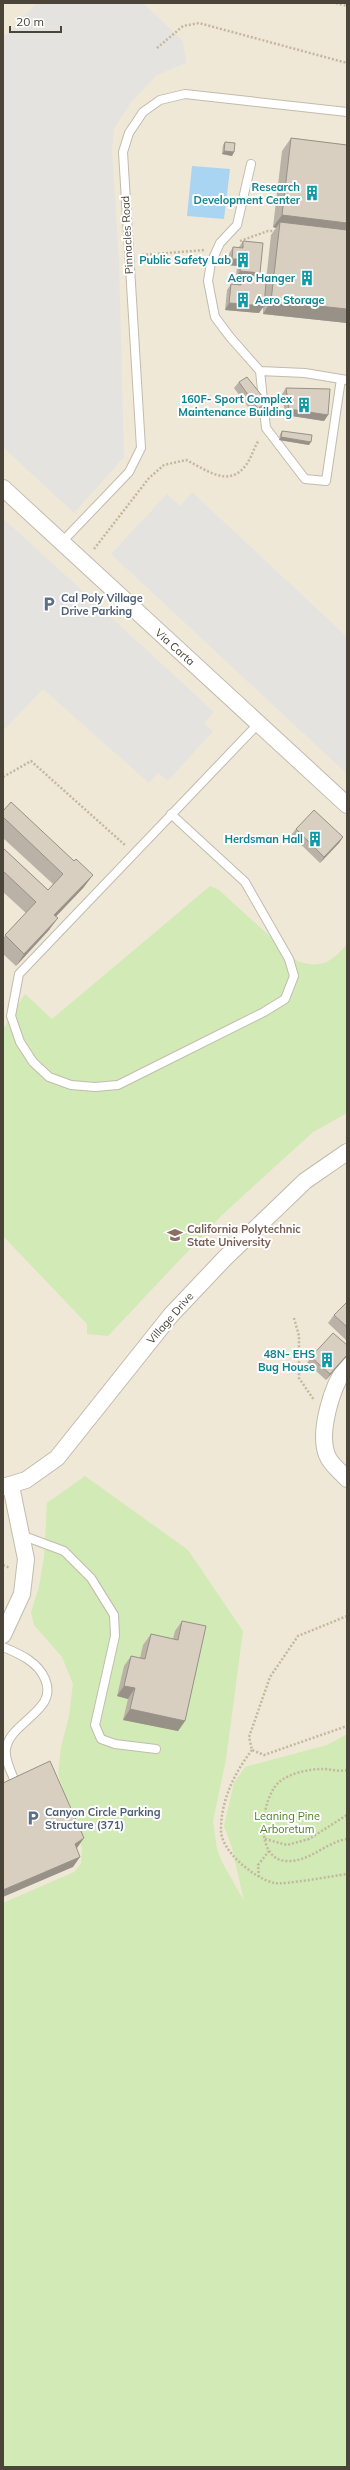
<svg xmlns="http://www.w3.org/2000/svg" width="350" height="2470" viewBox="0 0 350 2470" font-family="Mulish,sans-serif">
  <rect width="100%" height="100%" fill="#f6f3ec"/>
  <path fill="#efe8d6" d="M3 3H347V2467H3Z"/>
  <path fill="#d2eab5" d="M210 886 219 890 297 961C321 969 331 963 347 944V1113L313 1132 222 1215 108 1336 87 1334V1324L3 1236V1029L25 994 52 1019Z
    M85 1476 188 1550 243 1631 226 1759 213 1821 217 1849 222 1862 244 1901 232 1848 224 1826 234 1783 245 1767 327 1745 347 1734V2467H3V1903L74 1872 81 1864 82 1848 58 1774 61 1747 69 1716 73 1684 62 1657 34 1625 31 1612 39 1587 44 1557 47 1503Z"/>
  <path fill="#e5e3e0" d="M37 3H143L183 41 186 63 157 75 131 102 114 129 112 151 119 263 124 457 74 513 3 447V38Z
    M192 492 347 637V774L111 554 167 494 180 506Z
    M3 518 214 712 204 723 213 731 168 781 158 773 149 783 43 689 3 731Z"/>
  <path fill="#a9d4f2" d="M192 166 230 169 224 219 187 216Z"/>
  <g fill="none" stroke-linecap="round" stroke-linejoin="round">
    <g stroke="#c2bbae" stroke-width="10">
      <path id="service" d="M251 164 237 225 220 243 211 263 208 281 215 317 230 337 260 371
        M341 379 326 481 305 479 266 428 260 371 305 373 347 380
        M62 542 129 472 141 448 123 152 129 133 143 112 160 100 185 94 347 112
        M171 814 245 882 289 959 294 976 285 999 264 1012 118 1085 95 1087 71 1085 49 1077 33 1062 20 1042 11 1016 19 974 259 723
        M21 1535 64 1551 91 1578 114 1615 115 1636 95 1725 101 1739 115 1744 156 1749
        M3 1647C20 1654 38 1662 45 1679 59 1711 10 1721 6 1749 4 1760 12 1773 16 1784"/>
    </g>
    <g stroke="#c2bbae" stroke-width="18">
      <path id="minor" d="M3 488 347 805
        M347 1366C332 1385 318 1432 327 1455 330 1464 341 1472 347 1479
        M3 1487 26 1480 57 1458 171 1315 224 1259 305 1181 347 1152
        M3 1635 22 1594 26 1559 11 1486"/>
    </g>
    <path stroke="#c4b79f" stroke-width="2.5" stroke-dasharray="2 2" stroke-linecap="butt" d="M336 3 347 6
      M157 48 183 26 199 23 347 63
      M240 241 268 231H277
      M142 255 205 250
      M94 549 149 478 164 465 186 460C206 469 228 489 246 465 252 457 254 447 259 440
      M3 777 31 761 126 846
      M294 1318 299 1336V1378L314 1400
      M3 1565 10 1568
      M347 1616 298 1636 270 1677 249 1737 252 1750 264 1755 347 1726
      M252 1750C235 1772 221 1800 221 1829 220 1851 254 1878 274 1883 284 1885 333 1876 347 1874
      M347 1770C339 1772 331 1769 323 1769 309 1769 290 1773 279 1782 261 1798 253 1860 287 1861 310 1862 326 1842 347 1839
      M265 1839 287 1845 309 1839 347 1815
      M259 1877 258 1865 269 1851"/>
    <use href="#service" stroke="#fff" stroke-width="8"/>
    <use href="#minor" stroke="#fff" stroke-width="16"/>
  </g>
  <path fill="#bab2a6" d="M291 138 347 145V323L263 314V307L259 313 225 310 227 290 231 284H238V281L240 277H236L237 266 228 265 229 254 233 247 239 248V247L243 241 257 276V281L264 299 271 235 276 228 273 227 282 151Z
    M225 142 234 152 232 156 222 154 223 145Z
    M239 382 263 408 254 415 234 388Z
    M286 388 328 415 324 421 285 415 282 394Z
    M282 431 309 445 279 440 280 434Z
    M3 811 84 887 56 916 49 930 16 966 3 954V938L26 913 3 892V848L48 890 53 884 3 838Z
    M296 829 343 837 339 843 320 863 291 835Z
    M347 1302V1341L328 1323 334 1315Z
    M347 1345V1356L326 1380 307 1363 311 1357Z
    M182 1621 185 1721 178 1731 123 1720 128 1699 117 1696 124 1666 131 1656 140 1658 143 1645 151 1634 173 1639 175 1631Z"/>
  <path fill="#979187" d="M224 151 234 152 232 156 222 154Z
    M282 215 347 223V236L280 222 276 228 273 227Z
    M232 259H241L237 266 228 265Z
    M240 271 260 273 255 279 242 275 240 277H236Z
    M271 301 347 309V323L263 314Z
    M229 303 264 306 259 313 225 310Z
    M267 402 263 408 254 415 258 409Z
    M289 409 328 415 324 421 285 415Z
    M281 437 311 442 309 445 279 440Z
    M343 837 339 843 320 863 324 857Z
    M93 875 84 887 46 927 54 915Z
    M58 918 49 930 16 966 24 954Z
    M347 1355V1356L326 1380 330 1374Z
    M124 1686 135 1688 128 1699 117 1696Z
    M130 1709 185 1721 178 1731 123 1720Z
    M84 1838 77 1848 68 1854 75 1844Z
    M80 1857 73 1867 3 1897V1890Z"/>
  <path fill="#d8cfc1" stroke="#979187" d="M291 138 347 145V223L282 215Z
    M225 142 235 143 234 152 224 151Z
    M280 222 347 230V309L271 301Z
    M243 241 263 243 260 273 240 271 241 259H232L233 247 243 248Z
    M242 275 258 276 257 281 266 282 264 306 229 303 231 284 241 285Z
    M247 377 267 402 258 409 239 382Z
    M286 388 330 389 328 415 289 409Z
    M282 431 312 435 311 442 281 437Z
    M11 802 74 861 76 859 93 875 54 915 58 918 24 954 5 935 36 902 3 871V848L48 890 63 874 3 817V811Z
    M314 810 343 837 324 857 296 829Z
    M347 1302V1327L334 1315Z
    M333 1333 347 1345V1355L330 1374 311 1357Z
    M182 1621 206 1626 185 1721 130 1709 135 1688 124 1686 131 1656 145 1659 151 1634 178 1640Z
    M50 1761 84 1838 75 1844 80 1857 3 1890V1783Z"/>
  <defs>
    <g id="building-bare" transform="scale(1.2)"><path d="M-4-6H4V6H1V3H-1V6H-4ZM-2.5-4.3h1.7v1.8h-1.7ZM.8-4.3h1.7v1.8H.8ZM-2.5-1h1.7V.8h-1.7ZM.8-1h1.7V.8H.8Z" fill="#0f9aa8" stroke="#fff" stroke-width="2.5" paint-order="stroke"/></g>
    <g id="parking-bare" transform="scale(1.2)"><path d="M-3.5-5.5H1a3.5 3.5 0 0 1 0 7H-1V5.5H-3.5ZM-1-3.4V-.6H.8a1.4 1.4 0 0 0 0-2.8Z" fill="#5c6f8a" stroke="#fff" stroke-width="2.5" paint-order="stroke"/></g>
    <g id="university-bare" transform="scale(1.2)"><path d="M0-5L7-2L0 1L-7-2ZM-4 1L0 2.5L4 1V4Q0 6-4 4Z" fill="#8d6e63" stroke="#fff" stroke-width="2.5" paint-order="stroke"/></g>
  </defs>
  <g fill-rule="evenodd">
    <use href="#building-bare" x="312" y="193"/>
    <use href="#building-bare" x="243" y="260"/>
    <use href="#building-bare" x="307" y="278"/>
    <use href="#building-bare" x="243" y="300"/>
    <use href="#building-bare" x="304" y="405"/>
    <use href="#parking-bare" x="49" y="604"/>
    <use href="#building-bare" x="315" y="839"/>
    <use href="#university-bare" x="175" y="1235"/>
    <use href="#building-bare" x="327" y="1360"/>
    <use href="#parking-bare" x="33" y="1818"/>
  </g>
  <g text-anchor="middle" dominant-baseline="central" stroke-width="4" stroke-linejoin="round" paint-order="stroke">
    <g font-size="11" font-weight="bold" fill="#0d838f" stroke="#fff" text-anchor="end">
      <text x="300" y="187">Research<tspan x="300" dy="13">Development Center</tspan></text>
      <text x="231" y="260">Public Safety Lab</text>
      <text x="295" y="278">Aero Hanger</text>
      <text x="255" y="300" text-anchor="start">Aero Storage</text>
      <text x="292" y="399">160F- Sport Complex<tspan x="292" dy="13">Maintenance Building</tspan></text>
      <text x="303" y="839">Herdsman Hall</text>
      <text x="315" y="1354">48N- EHS<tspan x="315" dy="13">Bug House</tspan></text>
    </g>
    <g font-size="11" fill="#4b4439" stroke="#fff">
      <text transform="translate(127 235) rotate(-93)">Pinnacles Road</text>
      <text transform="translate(175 647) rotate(42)">Via Carta</text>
      <text transform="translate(170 1318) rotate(-49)">Village Drive</text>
    </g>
    <g font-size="11" font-weight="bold" fill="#4e5e75" stroke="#fff" text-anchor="start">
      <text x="61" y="598">Cal Poly Village<tspan x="61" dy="13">Drive Parking</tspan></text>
      <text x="45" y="1812">Canyon Circle Parking<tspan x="45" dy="13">Structure (371)</tspan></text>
    </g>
    <g font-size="11" font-weight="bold" fill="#785e54" stroke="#fff" text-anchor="start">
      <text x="187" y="1229">California Polytechnic<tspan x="187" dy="13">State University</tspan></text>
    </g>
    <g font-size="11" fill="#4a7f2a" stroke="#fff">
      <text x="287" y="1816">Leaning Pine<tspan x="287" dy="13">Arboretum</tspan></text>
    </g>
  </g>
  <rect width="350" height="2470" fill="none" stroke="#4b4439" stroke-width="8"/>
  <path d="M10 26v6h51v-6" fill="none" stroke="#4b4439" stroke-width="2"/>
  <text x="16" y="26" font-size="12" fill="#4b4439" stroke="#ffffff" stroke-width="3" paint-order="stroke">20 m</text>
</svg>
